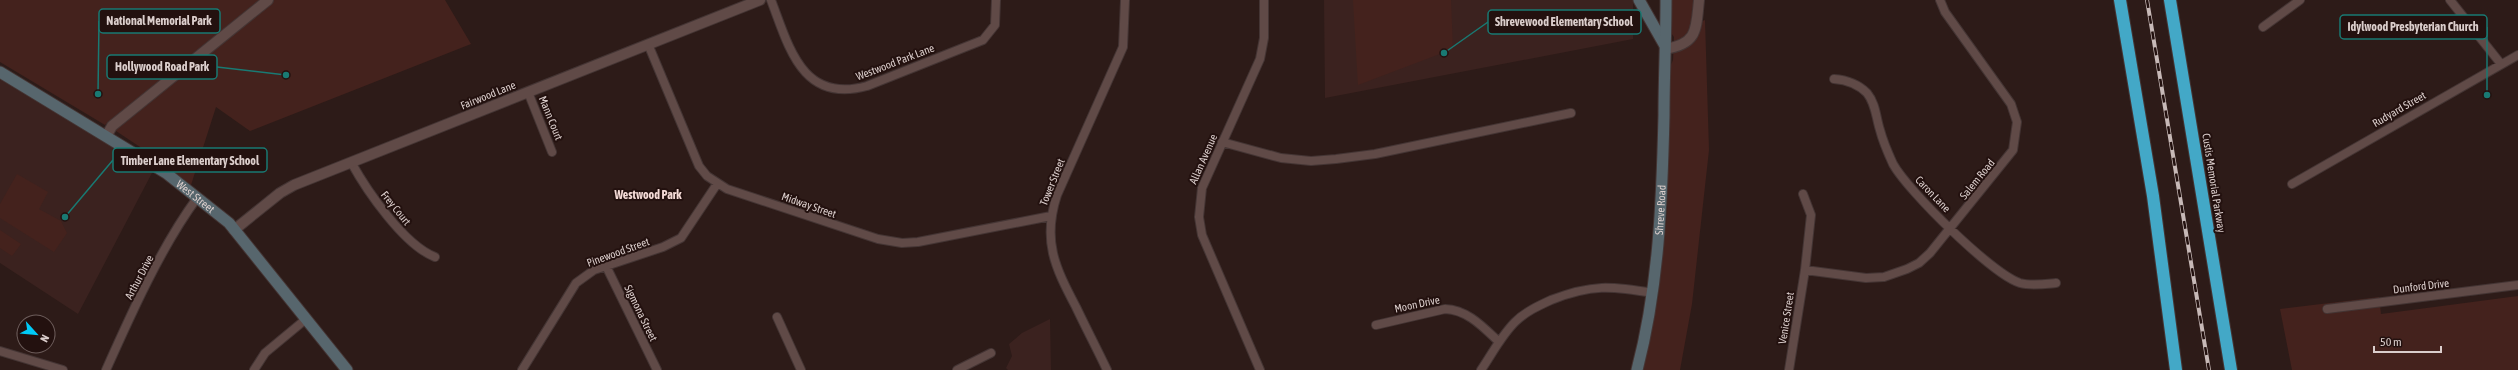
<svg xmlns="http://www.w3.org/2000/svg" width="2518" height="370" viewBox="0 0 2518 370" font-family="'Asap Condensed',sans-serif">
  <rect width="100%" height="100%" fill="#2d1b18"/>
  <path fill="#3b221f" d="M1324 0H1633V39L1325 98Z
    M0 78 153 171 78 314 0 263Z
    M1050 319 1051 370H1008L1006 368 1012 356 1009 344 1022 333Z"/>
  <path fill="#44221d" d="M0 0H259L105 125 0 62Z
    M274 0H445L471 44 250 131 216 107 191 185 158 159 113 129Z
    M1353 0H1451L1453 49 1358 85Z
    M1671 0H1694L1691 26 1705 20 1709 150 1692 304 1680 370H1641L1658 298 1667 215 1670 67 1673 60 1674 37 1671 33Z
    M17 174 48 192 39 209 61 221 67 233 54 252 0 218V204Z
    M0 230 21 244 12 256 0 248Z
    M2518 296V370H2292L2280 309 2379 297 2381 314Z"/>
  <g fill="none" stroke-linecap="round" stroke-linejoin="round">
    <g stroke="#443534" stroke-width="10">
      <path id="minor" d="M771 0C789 47 802 104 867 86L983 40 995 25 996 0
        M2450 0 2501 64
        M2263 27 2300 0
        M648 44 699 166 707 176 727 189 878 239 902 243 918 242 1051 216
        M1834 79C1847 80 1858 84 1867 93 1876 104 1876 118 1880 130 1883 142 1888 153 1893 164 1908 191 1992 274 2020 283 2031 286 2045 284 2056 283
        M528 92 552 152
        M1222 142 1281 158 1311 161 1336 159 1375 154 1571 113
        M351 162C367 191 404 245 435 257
        M2292 184 2518 55
        M606 266 657 370
        M1805 270 1866 278 1884 277 1907 269 1919 263 1930 253 2013 150 2017 122 2011 104 1945 12 1940 0
        M2327 309 2518 285
        M777 317 801 370
        M1376 325 1445 309C1468 310 1483 327 1499 342
        M0 351 63 370
        M106 370C131 314 161 247 197 198
        M254 370 265 353 306 319
        M522 370 576 283 594 270 663 247 681 238 717 184
        M957 370 991 353
        M1107 370C1097 349 1086 328 1076 307 1055 267 1042 241 1057 195L1123 47 1125 0
        M1260 370 1202 235 1199 217 1202 188 1260 59 1264 38V0
        M1481 370C1492 354 1501 336 1515 322 1525 312 1538 306 1551 300 1592 284 1611 286 1653 293
        M1789 370 1805 270 1811 215 1803 194"/>
    </g>
    <g stroke="#443534" stroke-width="12">
      <path id="tertiary" d="M1665 49C1698 44 1696 29 1699 0
        M107 135 112 126 268 0
        M234 230 280 193 294 185 760 0"/>
    </g>
    <g stroke="#443534" stroke-width="13">
      <g id="secondary">
        <path d="M1639 0 1664 44"/>
        <path id="s1" d="M0 72 166 173 229 223 347 370"/>
        <path id="s2" d="M1637 370C1659 286 1662 201 1664 115 1664 77 1666 38 1666 0"/>
      </g>
    </g>
    <g stroke="#443534" stroke-width="14">
      <path id="motorway" d="M2120 0 2153 196 2176 370
        M2170 0 2231 370"/>
    </g>
    <use href="#minor" stroke="#604a47" stroke-width="8"/>
    <use href="#tertiary" stroke="#604a47" stroke-width="10"/>
    <use href="#secondary" stroke="#57666d" stroke-width="11"/>
    <use href="#motorway" stroke="#43a8c7" stroke-width="12"/>
    <g stroke="#c7b9b7" stroke-width="4">
      <path id="rail" d="M2147 0 2209 370"/>
    </g>
    <use href="#rail" stroke="#23110f" stroke-width="2.5" stroke-dasharray="8" stroke-linecap="butt"/>
  </g>
  <g text-anchor="middle" dominant-baseline="central" stroke-width="4" stroke-linejoin="round" paint-order="stroke">
    <g font-size="11" fill="#dbcecc" stroke="#23110f">
      <text transform="translate(895 62) rotate(-21)">Westwood Park Lane</text>
      <text transform="translate(488 95) rotate(-22)">Fairwood Lane</text>
      <text transform="translate(2399 109) rotate(-30)">Rudyard Street</text>
      <text transform="translate(551 118) rotate(68)">Mann Court</text>
      <text transform="translate(1203 159) rotate(-66)">Allan Avenue</text>
      <text transform="translate(1977 179) rotate(-51)">Salem Road</text>
      <text transform="translate(1052 182) rotate(-68)">Tower Street</text>
      <text transform="translate(2214 183) rotate(81)">Custis Memorial Parkway</text>
      <text transform="translate(1933 194) rotate(46)">Caron Lane</text>
      <text stroke="none"><textPath href="#s1" startOffset="232">West Street</textPath></text>
      <text transform="translate(809 205) rotate(19)">Midway Street</text>
      <text transform="translate(396 208) rotate(51)">Frey Court</text>
      <text stroke="none"><textPath href="#s2" startOffset="162">Shreve Road</textPath></text>
      <text transform="translate(618 252) rotate(-20)">Pinewood Street</text>
      <text transform="translate(139 277) rotate(-62)">Arthur Drive</text>
      <text transform="translate(2421 286) rotate(-7)">Dunford Drive</text>
      <text transform="translate(1417 304) rotate(-12)">Moon Drive</text>
      <text transform="translate(641 313) rotate(64)">Sigmona Street</text>
      <text transform="translate(1786 318) rotate(-81)">Venice Street</text>
    </g>
    <g font-size="12" font-weight="bold" fill="#f5dbd7" stroke="#23110f">
      <text x="648" y="195">Westwood Park</text>
    </g>
  </g>
  <path fill="none" stroke="#197a73" stroke-width="1.5" d="M98 94L99 21M1444 53L1488 22M2487 95L2487 27M286 75L217 67M65 217L113 160"/>
  <g fill="#197a73" stroke="#23110f" stroke-width="1.5">
    <circle cx="98" cy="94" r="4"/>
    <circle cx="1444" cy="53" r="4"/>
    <circle cx="2487" cy="95" r="4"/>
    <circle cx="286" cy="75" r="4"/>
    <circle cx="65" cy="217" r="4"/>
  </g>
  <g fill="#23110f" stroke="#197a73" stroke-width="1.5">
    <rect x="99" y="9" width="121" height="24" rx="4"/>
    <rect x="1488" y="10" width="153" height="24" rx="4"/>
    <rect x="2340" y="15" width="147" height="24" rx="4"/>
    <rect x="107" y="55" width="110" height="24" rx="4"/>
    <rect x="113" y="148" width="154" height="24" rx="4"/>
  </g>
  <g font-size="12" text-anchor="middle" font-weight="bold" fill="#dbcecc">
    <text x="159" y="25">National Memorial Park</text>
    <text x="1564" y="26">Shrevewood Elementary School</text>
    <text x="2413" y="31">Idylwood Presbyterian Church</text>
    <text x="162" y="71">Hollywood Road Park</text>
    <text x="190" y="165">Timber Lane Elementary School</text>
  </g>
  <g transform="translate(36 334) rotate(117)"><circle r="19" fill="#23110f" stroke="#6d5d5b"/>
  <path d="M0-3L7 15L0 10L-7 15Z" fill="#00cbf8"/>
  <text y="-6" font-size="11" font-weight="bold" text-anchor="middle" fill="#dbcecc">N</text>
  </g>
  <path d="M2374 346v6h67v-6" fill="none" stroke="#dbcecc" stroke-width="2"/>
  <text x="2380" y="346" font-size="12" fill="#dbcecc" stroke="#23110f" stroke-width="3" paint-order="stroke">50 m</text>
</svg>
